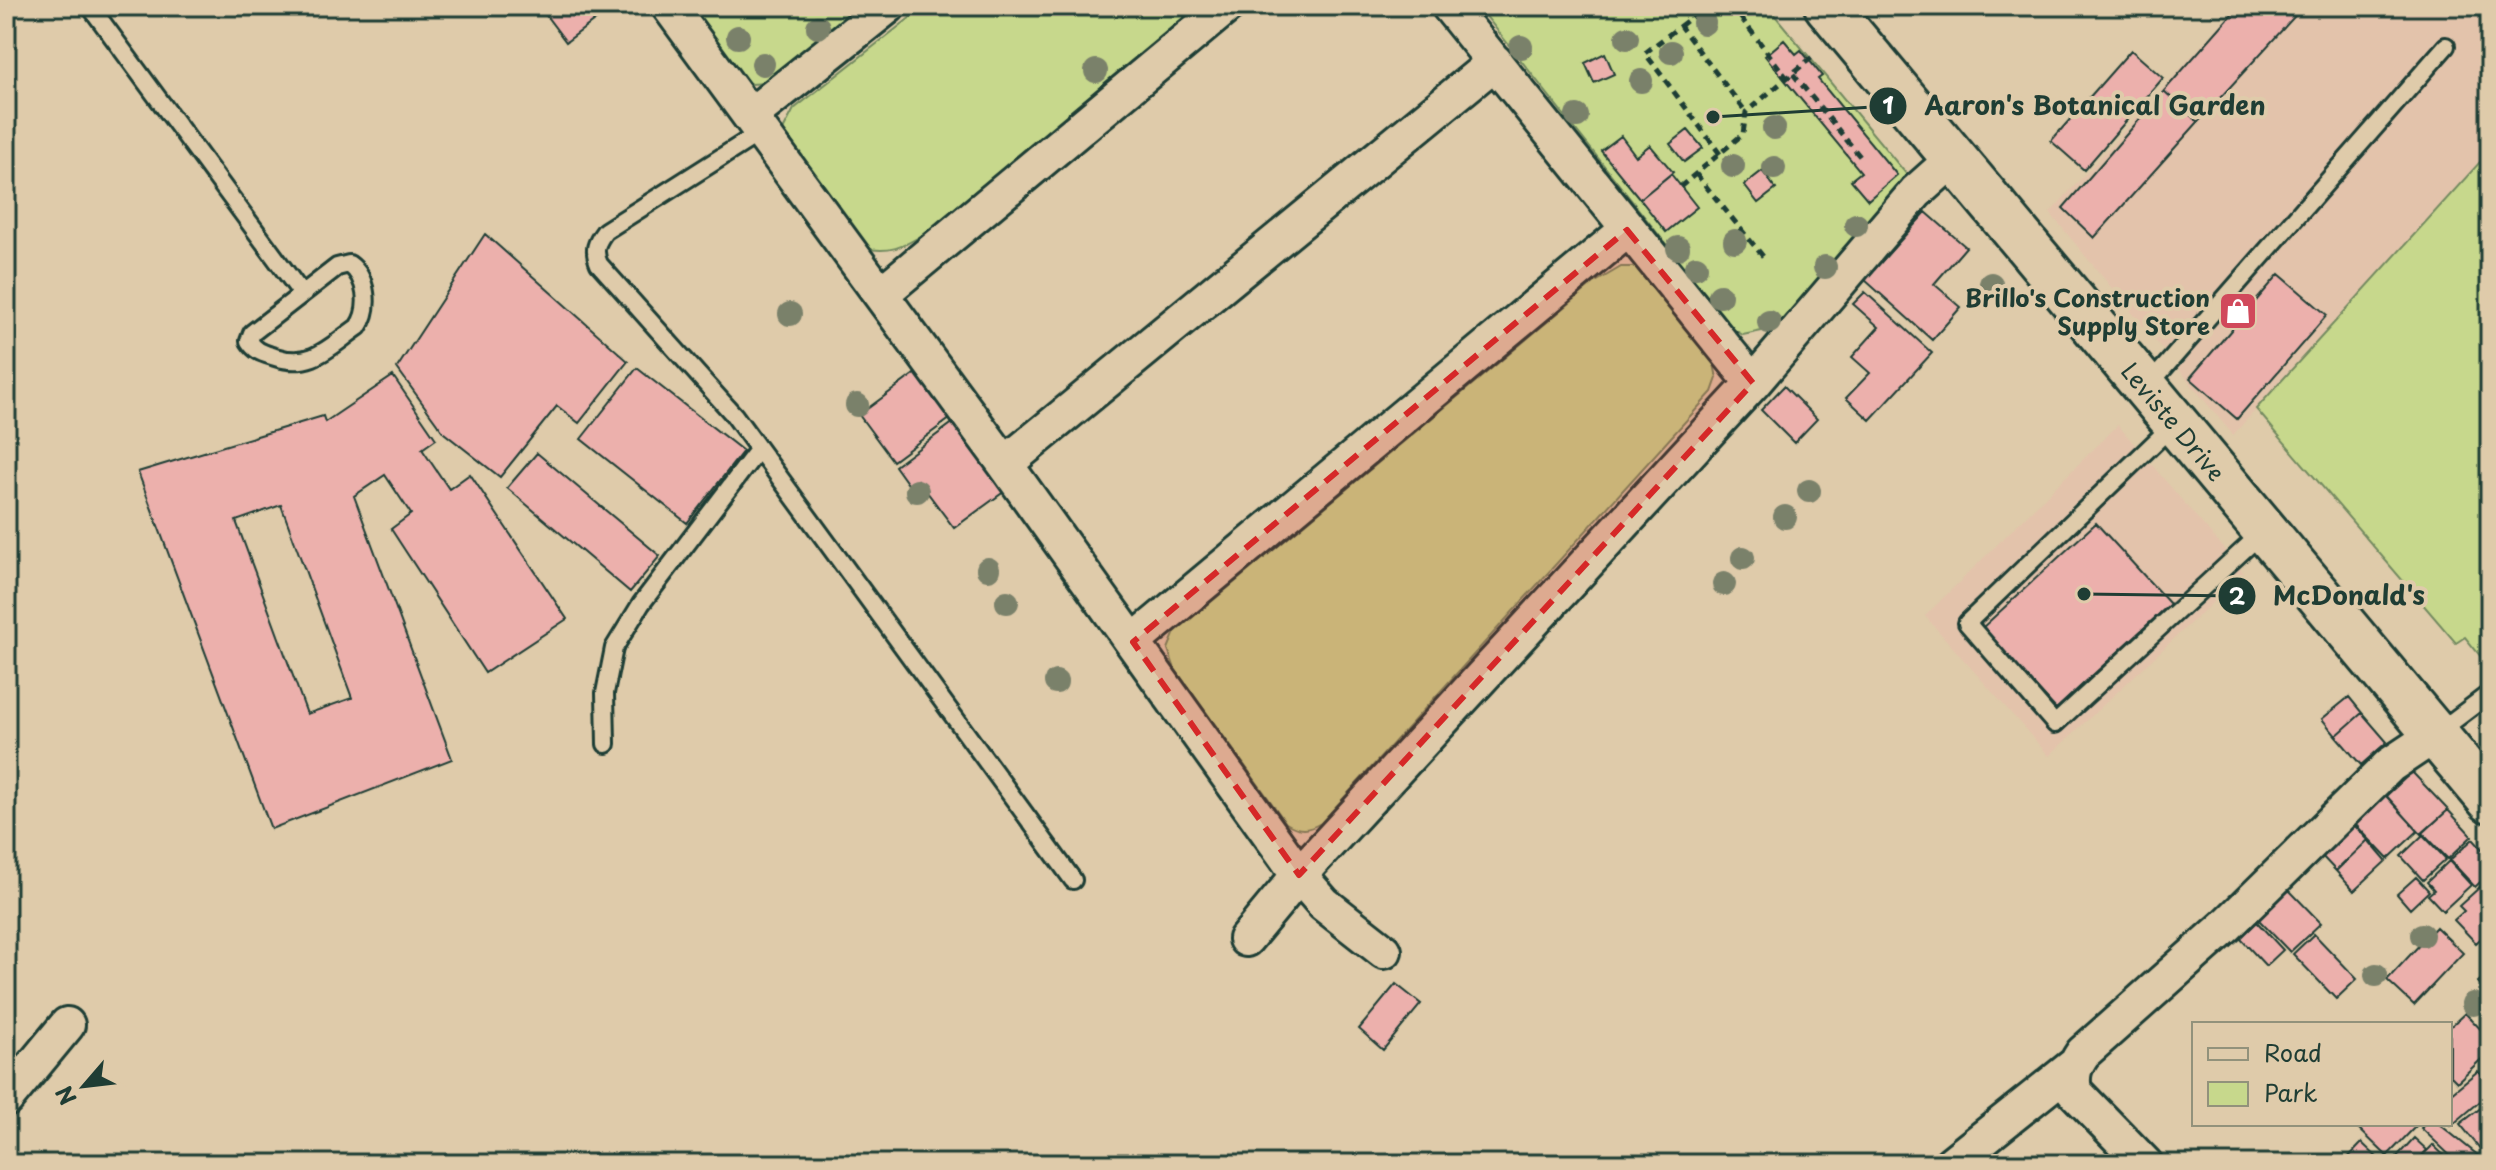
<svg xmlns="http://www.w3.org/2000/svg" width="2496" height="1170" viewBox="0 0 2496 1170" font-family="'Playpen Sans',sans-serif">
  <rect width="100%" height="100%" fill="#dfcbaa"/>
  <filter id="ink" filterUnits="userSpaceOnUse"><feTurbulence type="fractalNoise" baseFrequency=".0125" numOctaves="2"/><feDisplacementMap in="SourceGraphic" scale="16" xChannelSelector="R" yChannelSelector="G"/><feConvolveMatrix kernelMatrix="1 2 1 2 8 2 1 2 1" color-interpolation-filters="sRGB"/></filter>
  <g filter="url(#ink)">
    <path fill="#e3c3ab" d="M2237 6H2490V151L2233 435 2050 213Z
      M2118 425 2244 573 2049 756 1925 616Z"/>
    <path fill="#c7d88c" stroke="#738a60" stroke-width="2" d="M687 6H866L767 83 751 84 738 77Z
      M925 6H1198L924 234C903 247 889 254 864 248L780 136 794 109Z
      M1478 6H1767L1908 176 1794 310 1771 329 1743 335 1733 329Z
      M2490 151V668L2465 637 2456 643 2256 409Z
      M1621 267H1634L1644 273 1713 359 1717 378 1712 392 1321 823C1307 831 1299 831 1286 823L1175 669 1168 649 1175 632 1594 283Z"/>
    <path fill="#ecb0ac" stroke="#1f3d34" stroke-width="2" fill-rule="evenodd" d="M539 6H614L566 42Z
      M2239 6H2304L2198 122 2164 91Z
      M1784 40 1796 54 1801 50 1822 76 1818 79 1897 175 1868 200 1851 180 1861 172 1765 56Z
      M2131 50 2163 78 2084 170 2051 141Z
      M1605 53 1614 74 1594 83 1585 63Z
      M2164 91 2198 122 2094 238 2063 208Z
      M1688 130 1703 148 1684 162 1670 144Z
      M1621 136 1636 156 1650 145 1673 172 1640 199 1601 151Z
      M1762 171 1776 189 1758 203 1744 185Z
      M1671 174 1697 207 1666 232 1640 199Z
      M1926 212 1966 247 1934 284 1961 307 1932 340 1865 280Z
      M485 234 628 361 579 423 557 406 500 477 444 433 397 368Z
      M2279 274 2327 315 2237 419 2190 378Z
      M1865 292 1932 353 1870 420 1846 398 1870 373 1852 357 1879 327 1853 304Z
      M637 368 743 451 687 523 581 439Z
      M917 372 951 418 893 461 859 415Z
      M393 376 436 439 422 449 449 489 470 474 567 619 485 673 391 529 411 514 385 475 354 496 452 759 271 829 138 472 323 416 325 422ZM281 505 352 698 307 714 236 521Z
      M1784 386 1817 419 1794 443 1761 410Z
      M954 422 1005 491 954 528 918 480 910 487 895 466Z
      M537 453 660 556 630 592 507 488Z
      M2096 523 2170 604 2056 709 1982 628Z
      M2349 697 2362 713 2336 736 2322 719Z
      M2362 713 2387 742 2361 765 2336 736Z
      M2412 772 2448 810 2421 834 2386 796Z
      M2384 793 2418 831 2388 859 2353 822Z
      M2448 810 2472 836 2448 859 2423 833Z
      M2353 824 2368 840 2336 871 2320 854Z
      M2423 835 2446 859 2423 880 2401 856Z
      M2473 839 2490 858V873L2475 887 2450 860Z
      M2368 840 2386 861 2354 891 2336 871Z
      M2449 861 2471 885 2443 911 2428 895 2434 890 2427 882Z
      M2416 877 2429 891 2410 909 2397 894Z
      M2480 887 2490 897V930L2476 943 2454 920 2464 911 2459 906Z
      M2289 890 2321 923 2290 952 2258 919Z
      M2257 922 2283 950 2266 966 2240 938Z
      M2436 927 2463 953 2414 1005 2387 980Z
      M2314 934 2357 979 2336 999 2293 954Z
      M2490 972V1011L2479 998 2487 992 2478 982Z
      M1396 984 1421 1004 1383 1050 1359 1029Z
      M2465 1013 2490 1039V1051L2457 1082 2450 1075V1027Z
      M2478 1071 2490 1086V1093L2451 1126 2450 1094Z
      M2490 1101V1161L2460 1124Z
      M2360 1124H2418L2387 1156 2357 1127Z
      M2425 1124H2439L2480 1157 2474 1164H2459L2421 1128Z
      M2414 1138 2427 1150 2414 1164H2390Z
      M2362 1143 2383 1163 2342 1164Z
      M2433 1145 2453 1164H2414Z"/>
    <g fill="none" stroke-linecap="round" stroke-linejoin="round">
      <g stroke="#1f3d34" stroke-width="22">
        <path id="service" d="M90 6 302 294
          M761 132 605 231C596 243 593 250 599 264L734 415 1073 880
          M349 264C367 277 371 308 358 327 329 347 312 369 275 357 263 353 256 352 249 341L252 333 337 267Z
          M2148 386 2446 46
          M2174 424 1967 623 2055 724 2263 532
          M2437 733 2490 693
          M606 744 605 693 614 648 641 604 758 450"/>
      </g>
      <g stroke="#1f3d34" stroke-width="40">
        <path id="minor" d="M669 6 1005 464 1299 875 1753 383 1916 192 1953 159
          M1449 6 1753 383
          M750 116 888 6
          M881 294 1227 6
          M1005 464 1495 62
          M1133 642 1627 230
          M1246 939 1299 875 1324 904 1384 951
          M6 1099 67 1025
          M1951 1164 2075 1065
          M2145 1164 2074 1091C2071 1075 2074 1066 2083 1053L2226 926 2390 765 2435 735"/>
      </g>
      <g stroke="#1f3d34" stroke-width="50">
        <path id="secondary" d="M1827 6 2490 800"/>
      </g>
      <path stroke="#1f3d34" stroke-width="5" stroke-dasharray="8 6" stroke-linecap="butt" d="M1732 6 1787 78
        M1680 26 1706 6
        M1793 74 1862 159
        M1720 154 1645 53 1680 26 1746 112
        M1696 174 1766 260
        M1680 187 1743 134 1746 112 1816 54"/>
      <use href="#service" stroke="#dfcbaa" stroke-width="16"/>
      <use href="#minor" stroke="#dfcbaa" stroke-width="34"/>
      <use href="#secondary" stroke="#dfcbaa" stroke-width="44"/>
    </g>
    <g fill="#7a816b">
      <circle cx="1704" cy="23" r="12"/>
      <circle cx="818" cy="27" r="12"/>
      <circle cx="738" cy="37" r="12"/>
      <circle cx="1627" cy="38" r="12"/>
      <circle cx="1521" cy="47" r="12"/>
      <circle cx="1671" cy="52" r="12"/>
      <circle cx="763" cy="64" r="12"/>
      <circle cx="1096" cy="71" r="12"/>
      <circle cx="1641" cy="81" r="12"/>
      <circle cx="1577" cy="116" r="12"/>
      <circle cx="1774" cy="128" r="12"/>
      <circle cx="1733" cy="166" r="12"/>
      <circle cx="1774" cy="168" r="12"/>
      <circle cx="1856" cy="225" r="12"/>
      <circle cx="1735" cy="241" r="12"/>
      <circle cx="1678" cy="248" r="12"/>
      <circle cx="1696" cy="267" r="12"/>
      <circle cx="1825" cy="267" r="12"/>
      <circle cx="1991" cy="284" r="12"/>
      <circle cx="1720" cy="296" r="12"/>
      <circle cx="790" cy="314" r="12"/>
      <circle cx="1769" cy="322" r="12"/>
      <circle cx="857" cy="405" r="12"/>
      <circle cx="917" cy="491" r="12"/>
      <circle cx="1809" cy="491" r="12"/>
      <circle cx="1785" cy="517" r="12"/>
      <circle cx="1743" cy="558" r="12"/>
      <circle cx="988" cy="569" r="12"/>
      <circle cx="1724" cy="584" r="12"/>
      <circle cx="1007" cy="602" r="12"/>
      <circle cx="1056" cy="682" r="12"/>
      <circle cx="2422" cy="935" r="12"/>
      <circle cx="2376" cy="975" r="12"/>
      <circle cx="2473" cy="1004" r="12"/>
    </g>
  </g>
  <path fill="#d62828" fill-opacity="0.2" stroke="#d62828" stroke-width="6" stroke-dasharray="16 10" stroke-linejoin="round" d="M1627 230 1753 383 1299 875 1133 642Z"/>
  <defs>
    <g id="shop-square" transform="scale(2)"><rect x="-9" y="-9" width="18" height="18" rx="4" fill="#d1495b" stroke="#dfcbaa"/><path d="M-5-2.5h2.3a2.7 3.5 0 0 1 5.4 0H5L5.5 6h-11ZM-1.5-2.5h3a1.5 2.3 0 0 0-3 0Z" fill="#fff"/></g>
  </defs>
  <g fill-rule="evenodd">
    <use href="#shop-square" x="2238" y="311"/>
  </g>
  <g text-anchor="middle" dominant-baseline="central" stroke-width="8" stroke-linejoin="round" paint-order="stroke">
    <g font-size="24" font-weight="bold" fill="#1f3d34" stroke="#dfcbaa" text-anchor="end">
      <text x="2210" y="297">Brillo's Construction<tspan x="2210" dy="28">Supply Store</tspan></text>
    </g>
    <g font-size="24" fill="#1f3d34" stroke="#dfcbaa">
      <text transform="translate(2174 421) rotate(50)">Leviste Drive</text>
    </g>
  </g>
  <path fill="none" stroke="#1f3d34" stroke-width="3" d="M1713 117L1888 106M2084 594L2237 596"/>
  <g fill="#1f3d34" stroke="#dfcbaa" stroke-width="3">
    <circle cx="1713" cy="117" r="8"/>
    <circle cx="2084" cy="594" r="8"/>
    <circle cx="1888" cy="106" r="20"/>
    <circle cx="2237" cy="596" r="20"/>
  </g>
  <g font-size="24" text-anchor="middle" font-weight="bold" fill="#fff">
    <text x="1888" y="114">1</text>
    <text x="2237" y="605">2</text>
  </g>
  <g font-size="26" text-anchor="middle" font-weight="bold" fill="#1f3d34" stroke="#dfcbaa" stroke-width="8" stroke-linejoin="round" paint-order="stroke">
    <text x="2095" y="115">Aaron's Botanical Garden</text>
    <text x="2349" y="605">McDonald's</text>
  </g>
  <rect width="2496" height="1170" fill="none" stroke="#dfcbaa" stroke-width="32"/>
  <rect x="16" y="16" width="2464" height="1138" fill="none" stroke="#1f3d34" stroke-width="3" filter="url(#ink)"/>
  <rect x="2192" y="1022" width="260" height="104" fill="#dfcbaa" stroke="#92927b" stroke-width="2"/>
  <rect x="2208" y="1048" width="40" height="12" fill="#dfcbaa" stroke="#92927b" stroke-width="2"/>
  <text x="2264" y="1062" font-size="24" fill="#1f3d34">Road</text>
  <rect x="2208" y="1082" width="40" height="24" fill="#c7d88c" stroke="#92927b" stroke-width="2"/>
  <text x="2264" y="1102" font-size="24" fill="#1f3d34">Park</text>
  <g transform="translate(84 1086) rotate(242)" stroke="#dfcbaa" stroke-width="6" paint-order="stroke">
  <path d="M0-6L14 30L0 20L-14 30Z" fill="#1f3d34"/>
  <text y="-12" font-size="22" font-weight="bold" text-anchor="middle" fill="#1f3d34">N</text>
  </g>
</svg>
